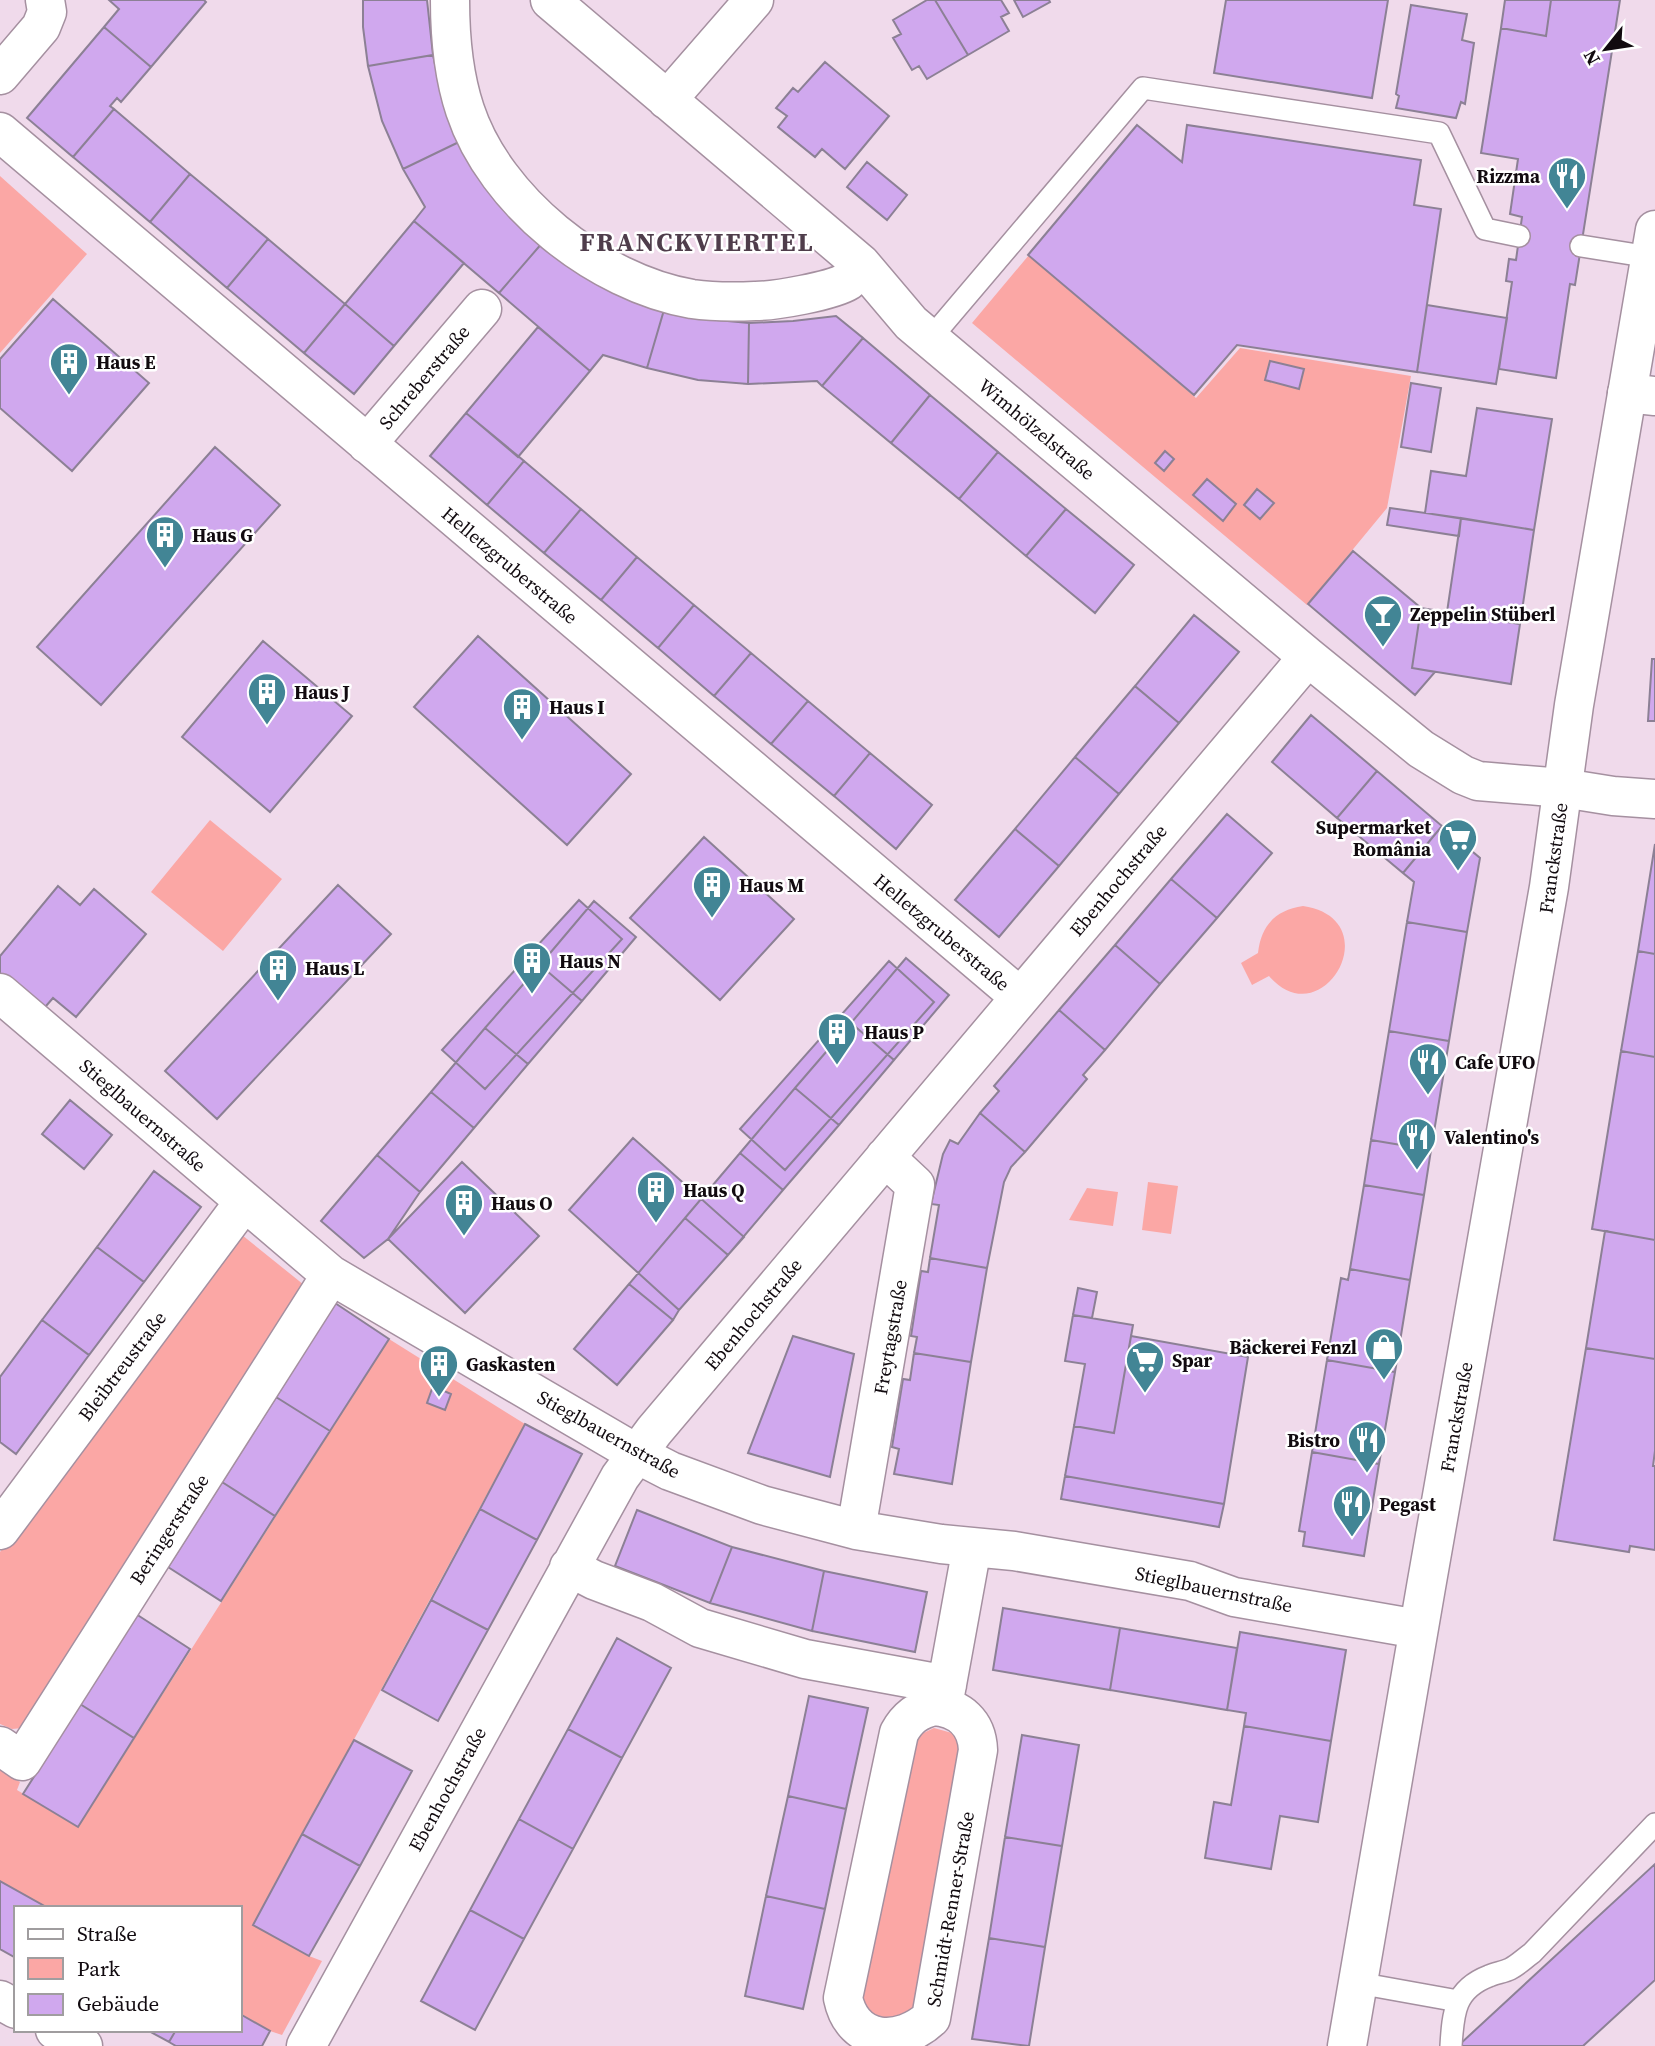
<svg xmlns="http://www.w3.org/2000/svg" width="1655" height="2046" viewBox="0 0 1655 2046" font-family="'Source Serif 4',serif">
  <rect width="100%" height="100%" fill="#f0daeb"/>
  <path fill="#fba7a5" d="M0 176 87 254 0 353Z
    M1029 255 1196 398 1240 348 1411 376 1387 508 1307 605 972 323Z
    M210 820 282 879 223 951 151 892Z
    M1303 906C1390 919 1323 1038 1269 976L1252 985 1241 963 1258 953C1261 926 1275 910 1303 906Z
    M1148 1182 1178 1186 1171 1234 1142 1230Z
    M1087 1188 1118 1192 1113 1226 1069 1220Z
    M237 1231 309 1289 23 1728 12 1729 0 1724V1552L130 1381Z
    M389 1339 525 1424 254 1924 309 1956 322 1961 282 2035 270 2031 240 2014V1908H48L0 1881V1770L20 1782 17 1790 78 1827Z
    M934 1728 952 1733 963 1748 921 2003 909 2021 869 2019 859 1990 917 1736Z"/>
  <path fill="#d0a8ee" stroke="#8c8095" stroke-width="2" d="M109 0H204L206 2 151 67 104 27 119 9Z
    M363 0H427L433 55 368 66 363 27Z
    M927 0H935L968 55 927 79 919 66 912 70 893 38 901 34 893 20Z
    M935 0H1001L1009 13 1001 17 1009 31 968 55Z
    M1014 0H1049L1050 2 1023 17Z
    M1226 0H1388L1372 98 1214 73Z
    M1505 0H1551L1546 36 1501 28Z
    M1551 0H1620L1575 285 1570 284 1556 378 1499 369 1512 282 1506 281 1509 259 1516 260 1522 217 1510 214 1518 159 1481 153 1501 28 1546 36Z
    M1411 5 1467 14 1462 40 1474 43 1465 104 1461 102 1456 118 1396 108 1399 96 1396 94Z
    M104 27 151 67 121 102 117 98 110 106 114 109 73 157 27 118Z
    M433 55 442 96 461 141 403 169 382 121 368 66Z
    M825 62 889 116 845 169 822 149 815 157 778 127 787 116 776 108 793 88 798 92Z
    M114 109 190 174 150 222 73 157Z
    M1137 125 1182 162 1187 125 1421 160 1414 205 1441 209 1417 372 1237 345 1194 395 1028 255Z
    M461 141 543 242 499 293 414 221 425 207 403 169Z
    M867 162 907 195 887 220 847 187Z
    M190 174 268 239 227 288 150 222Z
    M414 221 464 263 394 346 345 304Z
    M268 239 345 304 304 353 227 288Z
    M543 242 664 310 647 368 603 355 590 371 499 293Z
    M53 299 149 383 72 471 0 408V359Z
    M345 304 394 346 354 394 304 353Z
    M1427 305 1507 318 1496 384 1417 372Z
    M664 310 706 319 749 323 748 384 698 380 647 368Z
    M836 316 863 338 822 386 817 381 748 384 749 323 793 321Z
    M538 327 590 371 518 457 466 413Z
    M863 338 930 395 891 443 822 386Z
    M1270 361 1304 369 1299 389 1265 380Z
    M1411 383 1441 388 1431 452 1401 447Z
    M930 395 998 452 959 499 891 443Z
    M1477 408 1552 419 1534 530 1425 513 1431 471 1466 476Z
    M466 413 524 461 487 505 430 456Z
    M215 447 280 505 101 705 37 647Z
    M1165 451 1174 459 1164 471 1155 463Z
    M998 452 1066 509 1026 556 959 499Z
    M524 461 581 509 544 553 487 505Z
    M1207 479 1236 504 1223 521 1193 495Z
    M1257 489 1274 503 1260 519 1244 505Z
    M1390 508 1461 518 1459 536 1387 525Z
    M581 509 637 557 601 600 544 553Z
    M1066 509 1134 565 1095 613 1026 556Z
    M1461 518 1534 530 1520 624 1447 612Z
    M1353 551 1421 608 1412 668 1435 672 1415 695 1308 604Z
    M637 557 694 605 658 648 601 600Z
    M694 605 751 653 714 696 658 648Z
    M1421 608 1520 624 1511 684 1412 668Z
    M1194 615 1239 652 1179 723 1135 686Z
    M478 636 631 774 567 845 414 707Z
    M263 641 352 716 270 812 182 737Z
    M751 653 808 701 771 744 714 696Z
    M1652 659H1655V721H1648Z
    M1135 686 1179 723 1119 794 1075 757Z
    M808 701 870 753 834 796 771 744Z
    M1311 715 1377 771 1337 818 1272 762Z
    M870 753 932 805 896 849 834 796Z
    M1075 757 1119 794 1059 866 1015 829Z
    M1377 771 1442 826 1403 873 1337 818Z
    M1227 814 1272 853 1217 918 1171 879Z
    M1442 826 1480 858 1467 932 1407 922 1414 882 1403 873Z
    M1015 829 1059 866 999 937 955 900Z
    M704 837 794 919 720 1000 630 918Z
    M1655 844V954L1638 951Z
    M1171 879 1217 918 1160 984 1115 945Z
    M338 885 391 934 217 1119 165 1071Z
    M58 886 80 905 94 889 146 934 76 1017 53 998 39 1014 0 981V956Z
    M579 900 622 939 485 1089 442 1050Z
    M594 901 636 937 582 1001 540 965Z
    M1407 922 1467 932 1449 1041 1389 1031Z
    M1115 945 1160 984 1105 1050 1059 1010Z
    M1638 951 1655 954V1057L1621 1051Z
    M906 958 949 995 894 1060 851 1023Z
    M889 961 934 1002 785 1170 740 1129Z
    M540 965 582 1001 528 1064 485 1028Z
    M1059 1010 1105 1050 1083 1075 1087 1079 1025 1152 980 1113 999 1091 994 1086Z
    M851 1023 894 1060 839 1125 795 1088Z
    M485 1028 528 1064 474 1128 431 1092Z
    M1389 1031 1449 1041 1431 1150 1371 1140Z
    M1621 1051 1655 1057V1240L1592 1229Z
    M795 1088 839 1125 783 1190 740 1153Z
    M431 1092 474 1128 420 1192 377 1155Z
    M70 1100 112 1135 84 1169 42 1134Z
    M980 1113 1025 1152 1011 1167 1004 1182 987 1268 930 1258 939 1205 931 1204 943 1154 950 1140 958 1144Z
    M633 1138 744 1237 679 1310 569 1210Z
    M1371 1140 1431 1150 1424 1195 1364 1185Z
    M740 1153 783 1190 728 1255 685 1218Z
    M377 1155 420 1192 388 1239 364 1258 321 1221Z
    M462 1162 539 1236 465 1313 388 1239Z
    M154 1171 201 1207 144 1282 97 1247Z
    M1364 1185 1424 1195 1410 1280 1350 1269Z
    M685 1218 728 1255 679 1310 673 1320 629 1284Z
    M1605 1231 1655 1240V1359L1586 1348Z
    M97 1247 144 1282 89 1355 42 1320Z
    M930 1258 987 1268 971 1362 914 1353 917 1337 911 1336 921 1271 928 1272Z
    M1350 1269 1410 1280 1395 1372 1327 1360 1341 1278 1348 1280Z
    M629 1284 673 1320 617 1385 574 1349Z
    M1078 1288 1097 1292 1092 1318 1073 1315Z
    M335 1303 389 1339 330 1431 276 1397Z
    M1073 1315 1133 1325 1114 1433 1074 1426 1085 1364 1065 1361Z
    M42 1320 89 1355 16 1454 0 1442V1377Z
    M793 1336 854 1354 830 1477 748 1453Z
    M1131 1336 1248 1357 1224 1504 1065 1476 1074 1426 1114 1433Z
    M1586 1348 1655 1359V1451L1653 1466H1655V1550L1630 1546 1629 1552 1554 1540Z
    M914 1353 971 1362 952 1484 894 1474 899 1449 892 1447 903 1379 910 1380Z
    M1327 1360 1395 1372 1379 1464 1312 1452Z
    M433 1386 451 1394 445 1410 427 1403Z
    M276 1397 330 1431 275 1516 222 1482Z
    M525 1424 582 1454 537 1540 480 1509Z
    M1312 1452 1379 1464 1364 1556 1303 1546 1305 1532 1299 1531Z
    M1065 1476 1224 1504 1219 1527 1061 1499Z
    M222 1482 275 1516 221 1601 168 1567Z
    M480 1509 537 1540 488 1630 431 1600Z
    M637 1510 732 1547 710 1603 615 1566Z
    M732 1547 824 1571 812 1631 710 1603Z
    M824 1571 927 1592 915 1652 812 1631Z
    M431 1600 488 1630 438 1721 382 1690Z
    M1003 1608 1120 1628 1110 1690 993 1670Z
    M136 1614 190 1649 134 1738 80 1704Z
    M1120 1628 1237 1648 1227 1710 1110 1690Z
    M1240 1632 1346 1650 1331 1741 1244 1726 1246 1713 1227 1710Z
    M617 1638 671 1668 622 1758 568 1729Z
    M809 1696 868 1708 846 1809 788 1796Z
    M80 1704 134 1738 78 1827 23 1794Z
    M1244 1726 1331 1741 1318 1822 1280 1816 1271 1869 1205 1858 1214 1802 1231 1805Z
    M568 1729 622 1758 573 1849 519 1819Z
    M1022 1735 1079 1745 1062 1846 1005 1837Z
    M354 1740 412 1771 360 1866 302 1834Z
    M788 1796 846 1809 825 1909 766 1896Z
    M519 1819 573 1849 524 1939 470 1910Z
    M302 1834 360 1866 309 1956 253 1925Z
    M1005 1837 1062 1846 1045 1947 989 1938Z
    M1655 1864V1980L1583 2046H1460L1459 2045Z
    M0 1881 48 1908H16V1958L0 1949Z
    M766 1896 825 1909 803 2009 745 1996Z
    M470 1910 524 1939 475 2030 421 2001Z
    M989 1938 1045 1947 1029 2046 972 2039Z
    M240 2014 270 2031 262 2046H176L169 2042 176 2030H240Z
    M147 2030H176L169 2042Z"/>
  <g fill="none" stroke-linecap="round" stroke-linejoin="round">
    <g stroke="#a590a0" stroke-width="24">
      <path id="lane" d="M1581 246 1650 257
        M930 339 1143 88 1439 133 1485 229 1519 236
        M1358 1983 1458 2001
        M1451 2046C1453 2012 1455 1989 1489 1976 1496 1973 1504 1972 1510 1969 1518 1965 1525 1958 1532 1953L1655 1824"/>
    </g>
    <g stroke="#a590a0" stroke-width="41">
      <path id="street" d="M450 0C450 38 453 74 465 110 495 201 598 283 692 299 713 302 734 302 755 301 775 301 832 291 848 281 853 277 857 269 861 264
        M550 0 861 264 911 323 1308 657 1421 749 1463 775 1478 781 1563 788 1613 796 1655 799
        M0 75 41 27 47 12 45 0
        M667 100 754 0
        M0 132 1020 997
        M1627 393 1655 396
        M367 444 482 309
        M0 993 331 1275 637 1454 670 1471 762 1505 856 1530 941 1544 1014 1551 1190 1581 1234 1597 1418 1629
        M0 1530 244 1202
        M856 1530 915 1185 885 1157
        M569 1567 594 1580 652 1602 700 1628 805 1659 947 1685
        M934 1706C960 1708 977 1723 978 1750L931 2018C901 2046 853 2046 843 1998L899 1733C907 1718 917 1710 934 1706Z
        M943 1706 972 1547
        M0 1746 22 1761 331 1275
        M0 2000 16 2009
        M55 2030 83 2046
        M306 2046 620 1477 654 1431 1308 657"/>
    </g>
    <g stroke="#a590a0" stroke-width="41">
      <path id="secondary" d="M1347 2046 1426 1587 1549 887 1574 705 1655 230"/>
    </g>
    <use href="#lane" stroke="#fff" stroke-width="21"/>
    <use href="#street" stroke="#fff" stroke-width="38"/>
    <use href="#secondary" stroke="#fff" stroke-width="38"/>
  </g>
  <defs>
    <g id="restaurant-pin" transform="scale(2.0125)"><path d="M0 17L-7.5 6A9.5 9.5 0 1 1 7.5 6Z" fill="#428595" stroke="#fff"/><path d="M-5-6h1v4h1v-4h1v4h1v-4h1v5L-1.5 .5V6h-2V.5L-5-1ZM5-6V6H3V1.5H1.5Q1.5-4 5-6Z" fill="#fff"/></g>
    <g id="building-pin" transform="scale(2.0125)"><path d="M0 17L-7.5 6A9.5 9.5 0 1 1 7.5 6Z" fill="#428595" stroke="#fff"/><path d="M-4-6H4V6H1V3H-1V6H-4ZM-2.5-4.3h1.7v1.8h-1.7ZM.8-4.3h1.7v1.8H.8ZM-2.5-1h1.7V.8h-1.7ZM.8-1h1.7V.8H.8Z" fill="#fff"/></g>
    <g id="bar-pin" transform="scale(2.0125)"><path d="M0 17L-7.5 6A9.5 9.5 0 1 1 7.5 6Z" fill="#428595" stroke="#fff"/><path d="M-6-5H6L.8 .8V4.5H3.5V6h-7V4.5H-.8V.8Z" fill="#fff"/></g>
    <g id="supermarket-pin" transform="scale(2.0125)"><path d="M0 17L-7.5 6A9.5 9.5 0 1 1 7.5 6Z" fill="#428595" stroke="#fff"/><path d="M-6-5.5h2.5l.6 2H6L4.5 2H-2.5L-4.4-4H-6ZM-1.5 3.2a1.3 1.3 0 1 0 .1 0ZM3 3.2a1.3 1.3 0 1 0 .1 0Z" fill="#fff"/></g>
    <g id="shop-pin" transform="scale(2.0125)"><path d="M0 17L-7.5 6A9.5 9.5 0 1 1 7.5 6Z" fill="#428595" stroke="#fff"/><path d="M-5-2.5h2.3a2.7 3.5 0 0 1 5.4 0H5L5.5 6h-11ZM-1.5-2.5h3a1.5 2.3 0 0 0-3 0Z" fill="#fff"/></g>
  </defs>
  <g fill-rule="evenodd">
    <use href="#restaurant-pin" x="1567" y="176"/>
    <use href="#building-pin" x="69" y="362"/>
    <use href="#building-pin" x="165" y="535"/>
    <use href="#bar-pin" x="1383" y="614"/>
    <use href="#building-pin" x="267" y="692"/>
    <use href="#building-pin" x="522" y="707"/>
    <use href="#supermarket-pin" x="1458" y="838"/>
    <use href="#building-pin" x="712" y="885"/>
    <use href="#building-pin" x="532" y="961"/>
    <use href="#building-pin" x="278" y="968"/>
    <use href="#building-pin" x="837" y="1032"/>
    <use href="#restaurant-pin" x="1428" y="1062"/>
    <use href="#restaurant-pin" x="1417" y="1137"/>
    <use href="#building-pin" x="656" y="1190"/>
    <use href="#building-pin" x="464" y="1203"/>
    <use href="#shop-pin" x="1384" y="1347"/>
    <use href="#supermarket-pin" x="1145" y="1360"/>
    <use href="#building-pin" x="439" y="1364"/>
    <use href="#restaurant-pin" x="1367" y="1440"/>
    <use href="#restaurant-pin" x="1352" y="1504"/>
  </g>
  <g text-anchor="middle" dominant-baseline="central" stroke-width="5" stroke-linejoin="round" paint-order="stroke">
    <g font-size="19" font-weight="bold" fill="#110a0f" stroke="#fff" text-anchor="start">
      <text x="1540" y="176" text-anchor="end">Rizzma</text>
      <text x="96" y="362">Haus E</text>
      <text x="192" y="535">Haus G</text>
      <text x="1410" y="614">Zeppelin Stüberl</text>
      <text x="294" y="692">Haus J</text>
      <text x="549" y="707">Haus I</text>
      <text x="1431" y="827" text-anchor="end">Supermarket<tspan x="1431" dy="22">România</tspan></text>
      <text x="739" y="885">Haus M</text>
      <text x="559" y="961">Haus N</text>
      <text x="305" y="968">Haus L</text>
      <text x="864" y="1032">Haus P</text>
      <text x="1455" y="1062">Cafe UFO</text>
      <text x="1444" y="1137">Valentino's</text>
      <text x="683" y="1190">Haus Q</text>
      <text x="491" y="1203">Haus O</text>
      <text x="1357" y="1347" text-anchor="end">Bäckerei Fenzl</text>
      <text x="1172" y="1360">Spar</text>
      <text x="466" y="1364">Gaskasten</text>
      <text x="1340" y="1440" text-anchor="end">Bistro</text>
      <text x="1379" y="1504">Pegast</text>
    </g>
    <g font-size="19" fill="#110a0f" stroke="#fff">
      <text transform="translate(424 377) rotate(-50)">Schreberstraße</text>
      <text transform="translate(1037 429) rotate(40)">Wimhölzelstraße</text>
      <text transform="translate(510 565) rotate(40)">Helletzgruberstraße</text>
      <text transform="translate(1553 858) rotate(-82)">Franckstraße</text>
      <text transform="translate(1118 880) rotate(-50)">Ebenhochstraße</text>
      <text transform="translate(942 932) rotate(40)">Helletzgruberstraße</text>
      <text transform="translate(143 1115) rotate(41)">Stieglbauernstraße</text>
      <text transform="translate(753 1314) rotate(-50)">Ebenhochstraße</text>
      <text transform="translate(890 1337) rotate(-80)">Freytagstraße</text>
      <text transform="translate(122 1366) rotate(-53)">Bleibtreustraße</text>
      <text transform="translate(1456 1417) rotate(-80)">Franckstraße</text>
      <text transform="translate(609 1434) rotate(29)">Stieglbauernstraße</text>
      <text transform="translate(169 1529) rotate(-57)">Beringerstraße</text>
      <text transform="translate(1214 1589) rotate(12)">Stieglbauernstraße</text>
      <text transform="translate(447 1789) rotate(-61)">Ebenhochstraße</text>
      <text transform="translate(950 1909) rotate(-80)">Schmidt-Renner-Straße</text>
    </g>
    <g font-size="26" font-weight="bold" letter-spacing="2" fill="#4f3d4b" stroke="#fff">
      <text x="697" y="242">FRANCKVIERTEL</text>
    </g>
  </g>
  <rect x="14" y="1906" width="228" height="126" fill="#ffffff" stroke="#a09d9f" stroke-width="2"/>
  <rect x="28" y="1929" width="35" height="10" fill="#ffffff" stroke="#a09d9f" stroke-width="2"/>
  <text x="77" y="1941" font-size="21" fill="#110a0f">Straße</text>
  <rect x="28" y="1958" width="35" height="21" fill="#fba7a5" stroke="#a09d9f" stroke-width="2"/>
  <text x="77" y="1976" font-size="21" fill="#110a0f">Park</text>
  <rect x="28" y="1994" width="35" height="21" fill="#d0a8ee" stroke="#a09d9f" stroke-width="2"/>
  <text x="77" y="2011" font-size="21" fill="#110a0f">Gebäude</text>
  <g transform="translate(1606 49) rotate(240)" stroke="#ffffff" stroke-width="5" paint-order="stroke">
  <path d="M0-5L12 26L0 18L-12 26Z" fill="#110a0f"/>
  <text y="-10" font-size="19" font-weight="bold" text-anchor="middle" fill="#110a0f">N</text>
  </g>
</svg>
